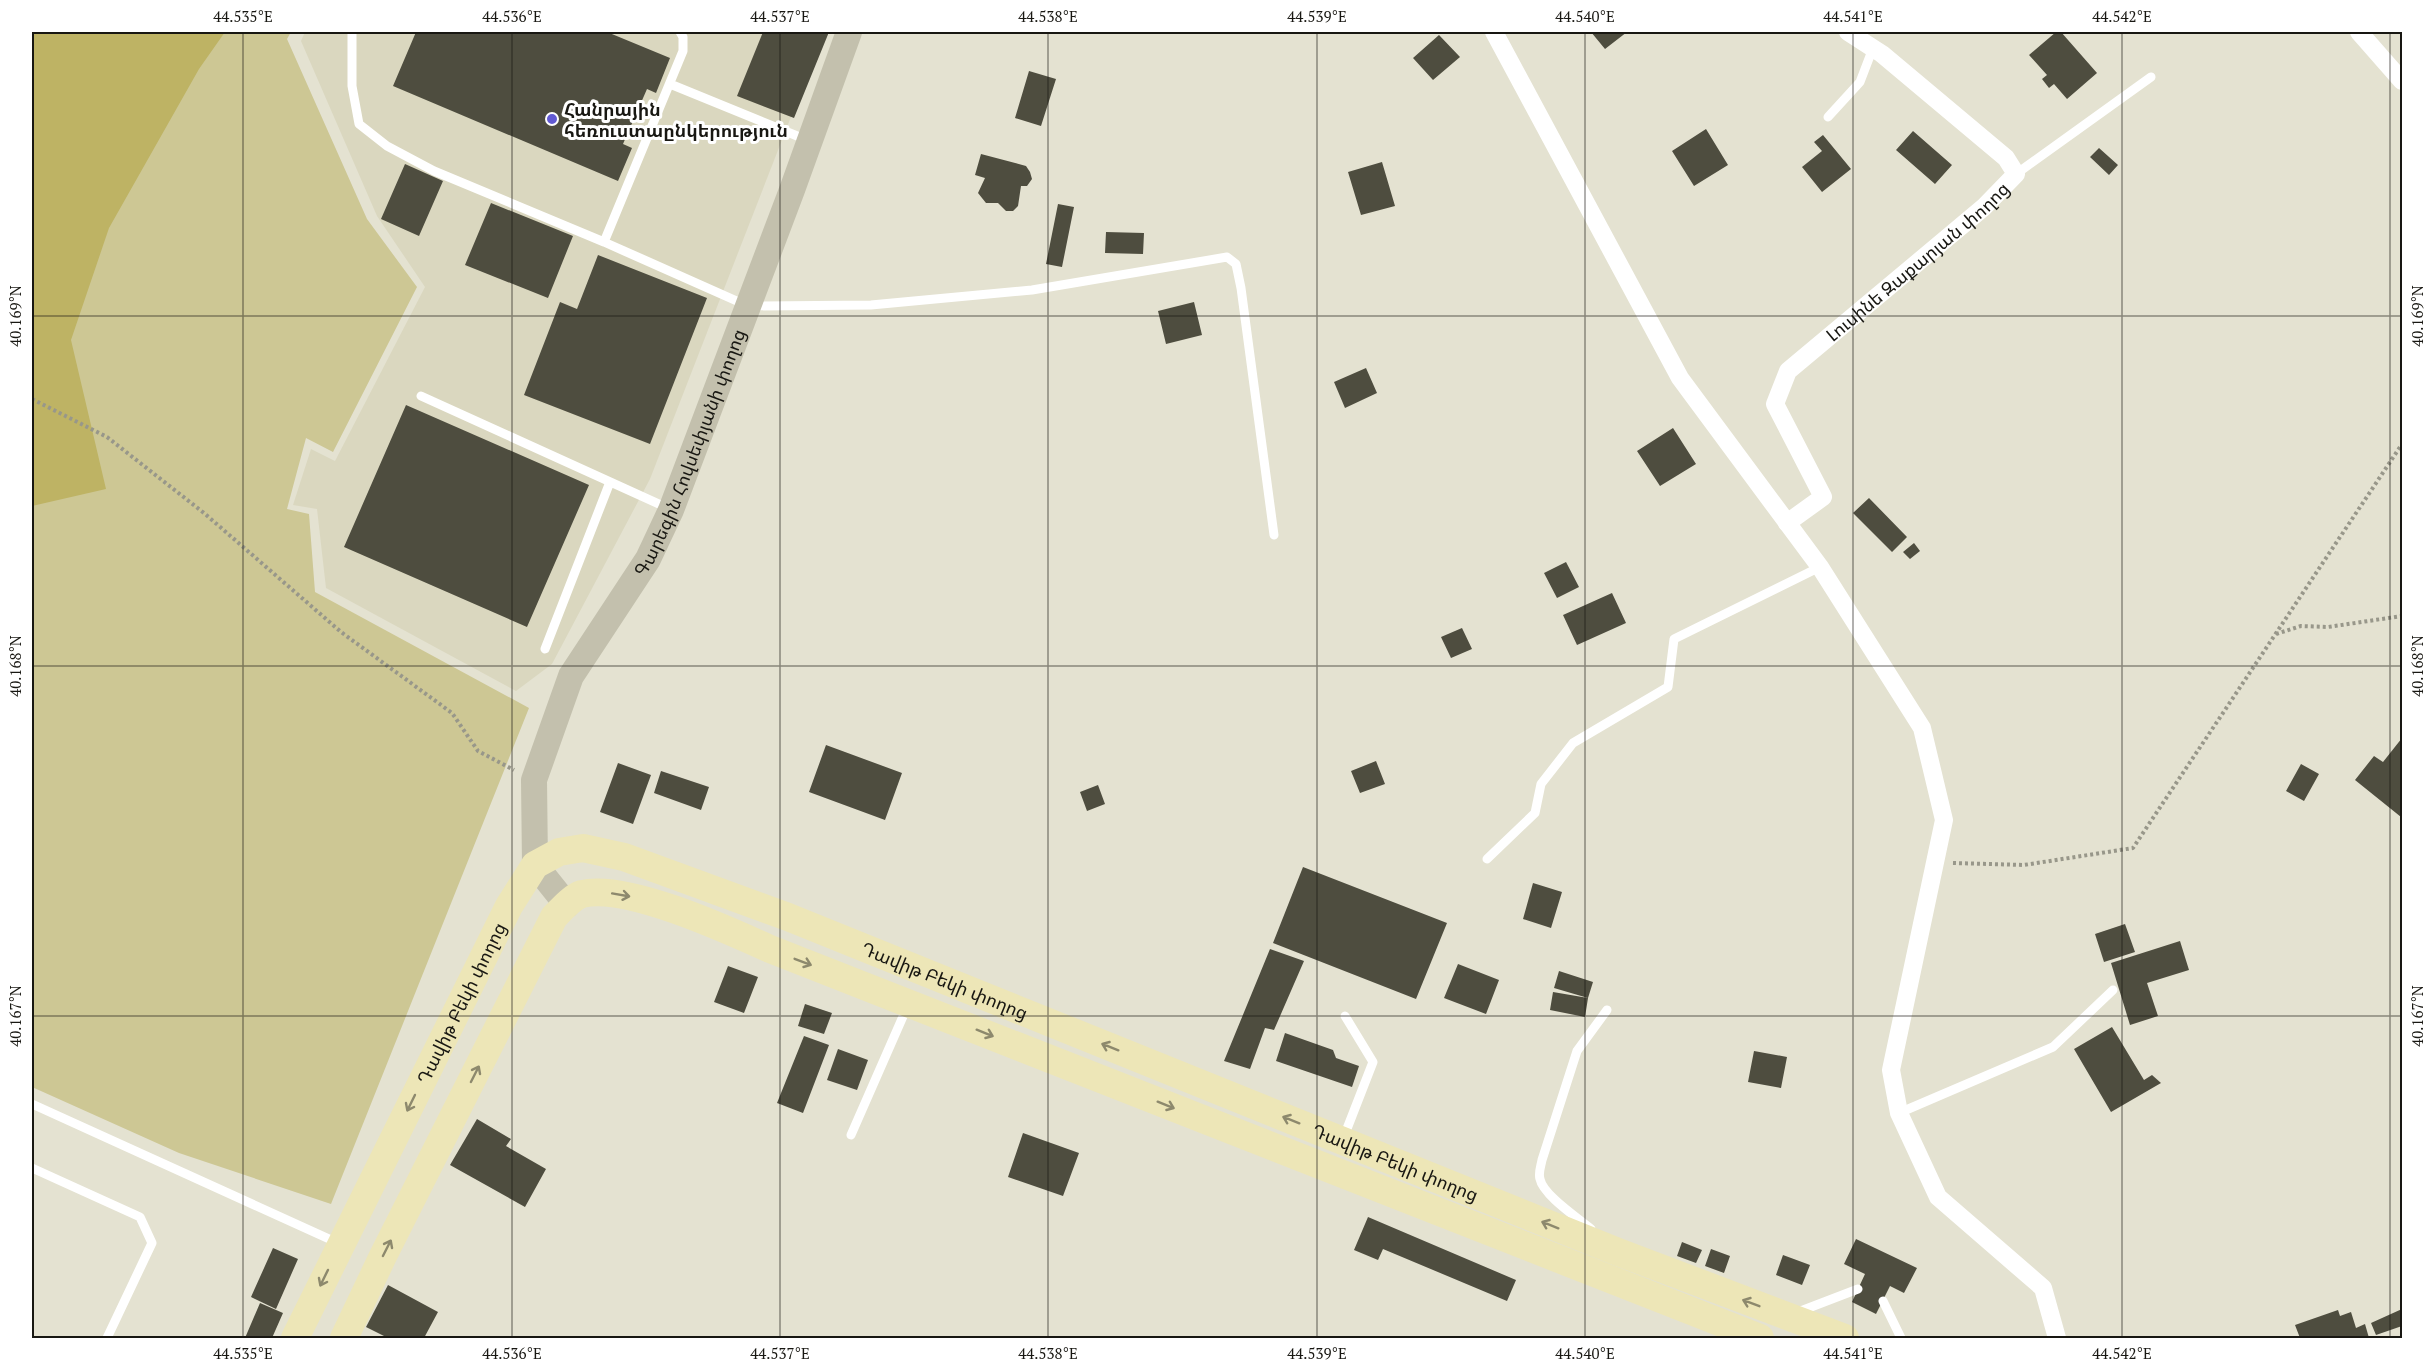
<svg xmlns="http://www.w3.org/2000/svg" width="2434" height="1370" viewBox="0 0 2434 1370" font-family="'PT Serif','Noto Sans Armenian',serif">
  <rect width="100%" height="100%" fill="#e4e2d1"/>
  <path fill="#dad7bf" d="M305 32H824L650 479 552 664 516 691 326 588 317 509 293 505 311 449 335 461 425 287 377 216 301 41Z"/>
  <path fill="#cdc794" d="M32 32H291L287 39 367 219 417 287 333 452 306 438 287 509 309 514 315 592 529 708 331 1204 179 1153 32 1087Z"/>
  <path fill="#beb364" d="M32 32H225L199 69 109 228 71 340 106 489 32 506Z"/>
  <path fill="#4e4d3f" d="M416 32H607L670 58 656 93 647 89 623 144 632 148 618 181 393 86Z
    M763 32H829L794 118 737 96Z
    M1591 32H1627L1605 49Z
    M2056 32H2061L2097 73 2067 99 2054 84 2049 88 2042 79 2047 75 2029 55Z
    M1439 35 1460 57 1433 80 1413 58Z
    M1029 71 1056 79 1041 126 1015 118Z
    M1706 129 1728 165 1694 186 1672 151Z
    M1913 131 1952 165 1935 184 1896 150Z
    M1823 135 1851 169 1822 192 1802 167 1822 151 1814 142Z
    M2099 148 2118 165 2109 175 2090 157Z
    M981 154 1026 166 1030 172 1032 179 1027 186H1021L1018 206 1013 211H1006L998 203H986L978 193 985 178 975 175Z
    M1382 162 1395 206 1361 215 1348 172Z
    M405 164 443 181 419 236 381 219Z
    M491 203 573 236 548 298 465 265Z
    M1058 204 1074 207 1062 267 1046 264Z
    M1106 232 1144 233 1143 254 1105 253Z
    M598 255 707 298 650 444 524 395 560 302 577 309Z
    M1194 302 1202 335 1166 344 1158 311Z
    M1366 368 1377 393 1345 408 1334 382Z
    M406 405 589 485 527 627 344 547Z
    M1673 428 1696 464 1660 486 1637 451Z
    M1869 498 1907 537 1892 552 1853 513Z
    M1914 543 1920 551 1910 559 1903 552Z
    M1566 562 1579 587 1557 598 1544 573Z
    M1612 593 1626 623 1577 645 1563 615Z
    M1462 628 1472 649 1451 658 1441 637Z
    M2402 738V815L2401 817 2355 780 2374 756 2383 762Z
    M826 745 902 773 885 820 809 792Z
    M1376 761 1385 784 1360 793 1351 771Z
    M618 763 651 775 633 824 600 812Z
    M2301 764 2319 774 2304 801 2286 791Z
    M661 771 709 787 701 810 654 793Z
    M1098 785 1105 804 1087 811 1080 792Z
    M1303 867 1447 923 1416 999 1273 943Z
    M1533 883 1562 892 1551 928 1523 919Z
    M2125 924 2135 952 2104 962 2095 934Z
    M2180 941 2189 970 2147 983 2158 1016 2130 1025 2111 963Z
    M1270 949 1304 961 1274 1030 1265 1028 1250 1069 1224 1061Z
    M1458 964 1499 980 1486 1014 1444 998Z
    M728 966 758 977 744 1013 714 1002Z
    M1559 971 1593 982 1588 998 1554 988Z
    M1553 992 1588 998 1585 1017 1550 1010Z
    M805 1004 832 1013 824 1034 798 1026Z
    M2112 1027 2144 1080 2152 1075 2161 1083 2111 1112 2074 1049Z
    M1285 1033 1333 1050 1336 1058 1359 1066 1352 1087 1276 1061Z
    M804 1036 829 1045 803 1113 777 1103Z
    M838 1049 868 1060 857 1090 827 1080Z
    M1754 1051 1787 1057 1781 1088 1748 1082Z
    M477 1119 511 1139 506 1146 546 1169 525 1207 450 1165Z
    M1023 1133 1079 1153 1063 1196 1008 1177Z
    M1368 1217 1516 1280 1507 1301 1383 1249 1378 1260 1354 1250Z
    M1856 1239 1917 1268 1904 1293 1890 1286 1876 1314 1852 1302 1865 1274 1844 1264Z
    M1682 1242 1702 1250 1696 1263 1677 1256Z
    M273 1248 298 1259 276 1309 251 1297Z
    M1711 1249 1730 1256 1724 1273 1705 1266Z
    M1783 1255 1810 1265 1802 1285 1776 1275Z
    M388 1285 438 1312 424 1338H388L366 1327Z
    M260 1303 283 1313 272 1338H245Z
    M2402 1309V1326L2376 1335 2371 1323Z
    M2338 1310 2340 1316 2351 1312 2356 1328 2365 1324 2369 1338H2300L2295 1325Z"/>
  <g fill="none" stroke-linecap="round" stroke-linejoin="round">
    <path stroke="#98978a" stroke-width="4" stroke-dasharray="3 3" stroke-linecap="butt" d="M32 399 107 437 204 513 341 632 452 713 478 751 514 770
      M2276 634 2301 626 2328 627 2402 616
      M1953 863 2024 865 2133 848 2402 444"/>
    <path stroke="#fff" stroke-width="9" d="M352 32V86L359 124 387 146 434 171 604 242 748 306 871 305 1032 290 1227 257 1236 264 1241 288 1274 535
      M670 84 807 140
      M1828 117 1860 82 1873 48
      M2016 174 2151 77
      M604 242 683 51V37L680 32
      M421 396 670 509
      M545 649 610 482
      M1487 859 1535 813 1541 784 1573 743 1668 687 1674 639 1820 567
      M32 1104 338 1243
      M1899 1113 2053 1047 2113 990
      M851 1135 908 1005
      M1343 1139 1373 1062 1345 1016
      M32 1168 140 1217 152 1243 107 1338
      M1591 1229C1578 1218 1543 1195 1540 1179 1538 1173 1541 1166 1542 1160L1577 1051 1607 1010
      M1883 1301 1901 1338
      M1798 1312 1858 1289"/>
    <g stroke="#fff" stroke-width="18">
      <path d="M1494 32 1680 378 1820 567 1922 728 1944 820 1891 1070 1899 1113 1938 1197 2043 1288 2057 1338"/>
      <path d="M2359 32 2402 81"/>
      <path id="s1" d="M1787 523 1823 497 1775 404 1788 371 1984 207 2016 174 2006 158 1882 54 1848 32"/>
    </g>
    <path stroke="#c3c0ad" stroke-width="26" id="s2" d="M567 905 535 865 534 780 571 676 648 559 671 510 792 190 849 32"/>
    <g stroke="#ede6b7" stroke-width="28">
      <path id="s3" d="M295 1338 509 906 535 865 559 852 583 848 624 857 788 917 1618 1252 1845 1338"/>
      <path d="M344 1338 382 1258 554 917C561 910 572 897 582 894 626 883 728 930 770 949L1760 1338"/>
    </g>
  </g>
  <defs><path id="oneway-shaft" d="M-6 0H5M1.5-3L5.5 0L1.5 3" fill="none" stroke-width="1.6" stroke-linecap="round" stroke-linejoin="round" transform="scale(1.5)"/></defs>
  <g stroke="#8d896d">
    <use href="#oneway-shaft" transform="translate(621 895) rotate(10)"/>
    <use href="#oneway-shaft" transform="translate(803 962) rotate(21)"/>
    <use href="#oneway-shaft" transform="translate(985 1033) rotate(22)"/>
    <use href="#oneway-shaft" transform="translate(1110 1047) rotate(-158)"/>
    <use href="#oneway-shaft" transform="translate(475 1074) rotate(-63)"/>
    <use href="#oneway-shaft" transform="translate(411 1103) rotate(116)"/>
    <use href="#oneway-shaft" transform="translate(1166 1105) rotate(22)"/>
    <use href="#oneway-shaft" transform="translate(1291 1120) rotate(-158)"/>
    <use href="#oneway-shaft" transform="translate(1550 1225) rotate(-158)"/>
    <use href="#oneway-shaft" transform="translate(387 1248) rotate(-63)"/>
    <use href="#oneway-shaft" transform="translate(324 1278) rotate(116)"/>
    <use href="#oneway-shaft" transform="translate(1751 1303) rotate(-159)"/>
  </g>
  <path fill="none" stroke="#181712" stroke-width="1.5" stroke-opacity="0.45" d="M243 32V1338M512 32V1338M780 32V1338M1048 32V1338M1317 32V1338M1585 32V1338M1853 32V1338M2122 32V1338M2390 32V1338M32 316H2402M32 666H2402M32 1016H2402"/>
  <circle fill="#625ad3" stroke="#fff" stroke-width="2" cx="552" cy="119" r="6"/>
  <g text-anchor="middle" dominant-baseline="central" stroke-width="6" stroke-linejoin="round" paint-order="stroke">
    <g font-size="18" font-weight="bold" fill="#181712" stroke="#fff" text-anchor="start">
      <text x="564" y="109">Հանրային<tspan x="564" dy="21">հեռուստաընկերություն</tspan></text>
    </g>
    <g font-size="18" fill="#181712" stroke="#fff">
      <text stroke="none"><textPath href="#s1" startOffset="354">Լուսինե Զաքարյան փողոց</textPath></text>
      <text stroke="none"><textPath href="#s2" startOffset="501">Գարեգին Հովսեփյանի փողոց</textPath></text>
      <text stroke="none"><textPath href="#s3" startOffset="968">Դավիթ Բեկի փողոց</textPath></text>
      <text stroke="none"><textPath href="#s3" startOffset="374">Դավիթ Բեկի փողոց</textPath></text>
      <text stroke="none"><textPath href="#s3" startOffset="1454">Դավիթ Բեկի փողոց</textPath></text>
    </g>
  </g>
  <rect width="2434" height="1370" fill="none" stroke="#ffffff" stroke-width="66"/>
  <rect x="33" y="33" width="2368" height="1304" fill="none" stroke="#181712" stroke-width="2"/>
  <g font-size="15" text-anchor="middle" fill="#181712">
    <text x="243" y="22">44.535°E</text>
    <text x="512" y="22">44.536°E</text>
    <text x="780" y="22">44.537°E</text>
    <text x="1048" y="22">44.538°E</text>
    <text x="1317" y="22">44.539°E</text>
    <text x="1585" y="22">44.540°E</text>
    <text x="1853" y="22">44.541°E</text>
    <text x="2122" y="22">44.542°E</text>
    <text transform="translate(16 316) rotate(-90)" y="5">40.169°N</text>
    <text transform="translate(2418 316) rotate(-90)" y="5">40.169°N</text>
    <text transform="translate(16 666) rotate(-90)" y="5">40.168°N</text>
    <text transform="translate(2418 666) rotate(-90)" y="5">40.168°N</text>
    <text transform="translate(16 1016) rotate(-90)" y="5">40.167°N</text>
    <text transform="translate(2418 1016) rotate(-90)" y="5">40.167°N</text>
    <text x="243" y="1359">44.535°E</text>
    <text x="512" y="1359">44.536°E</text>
    <text x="780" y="1359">44.537°E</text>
    <text x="1048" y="1359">44.538°E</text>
    <text x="1317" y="1359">44.539°E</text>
    <text x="1585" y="1359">44.540°E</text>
    <text x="1853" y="1359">44.541°E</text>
    <text x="2122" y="1359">44.542°E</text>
  </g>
</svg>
